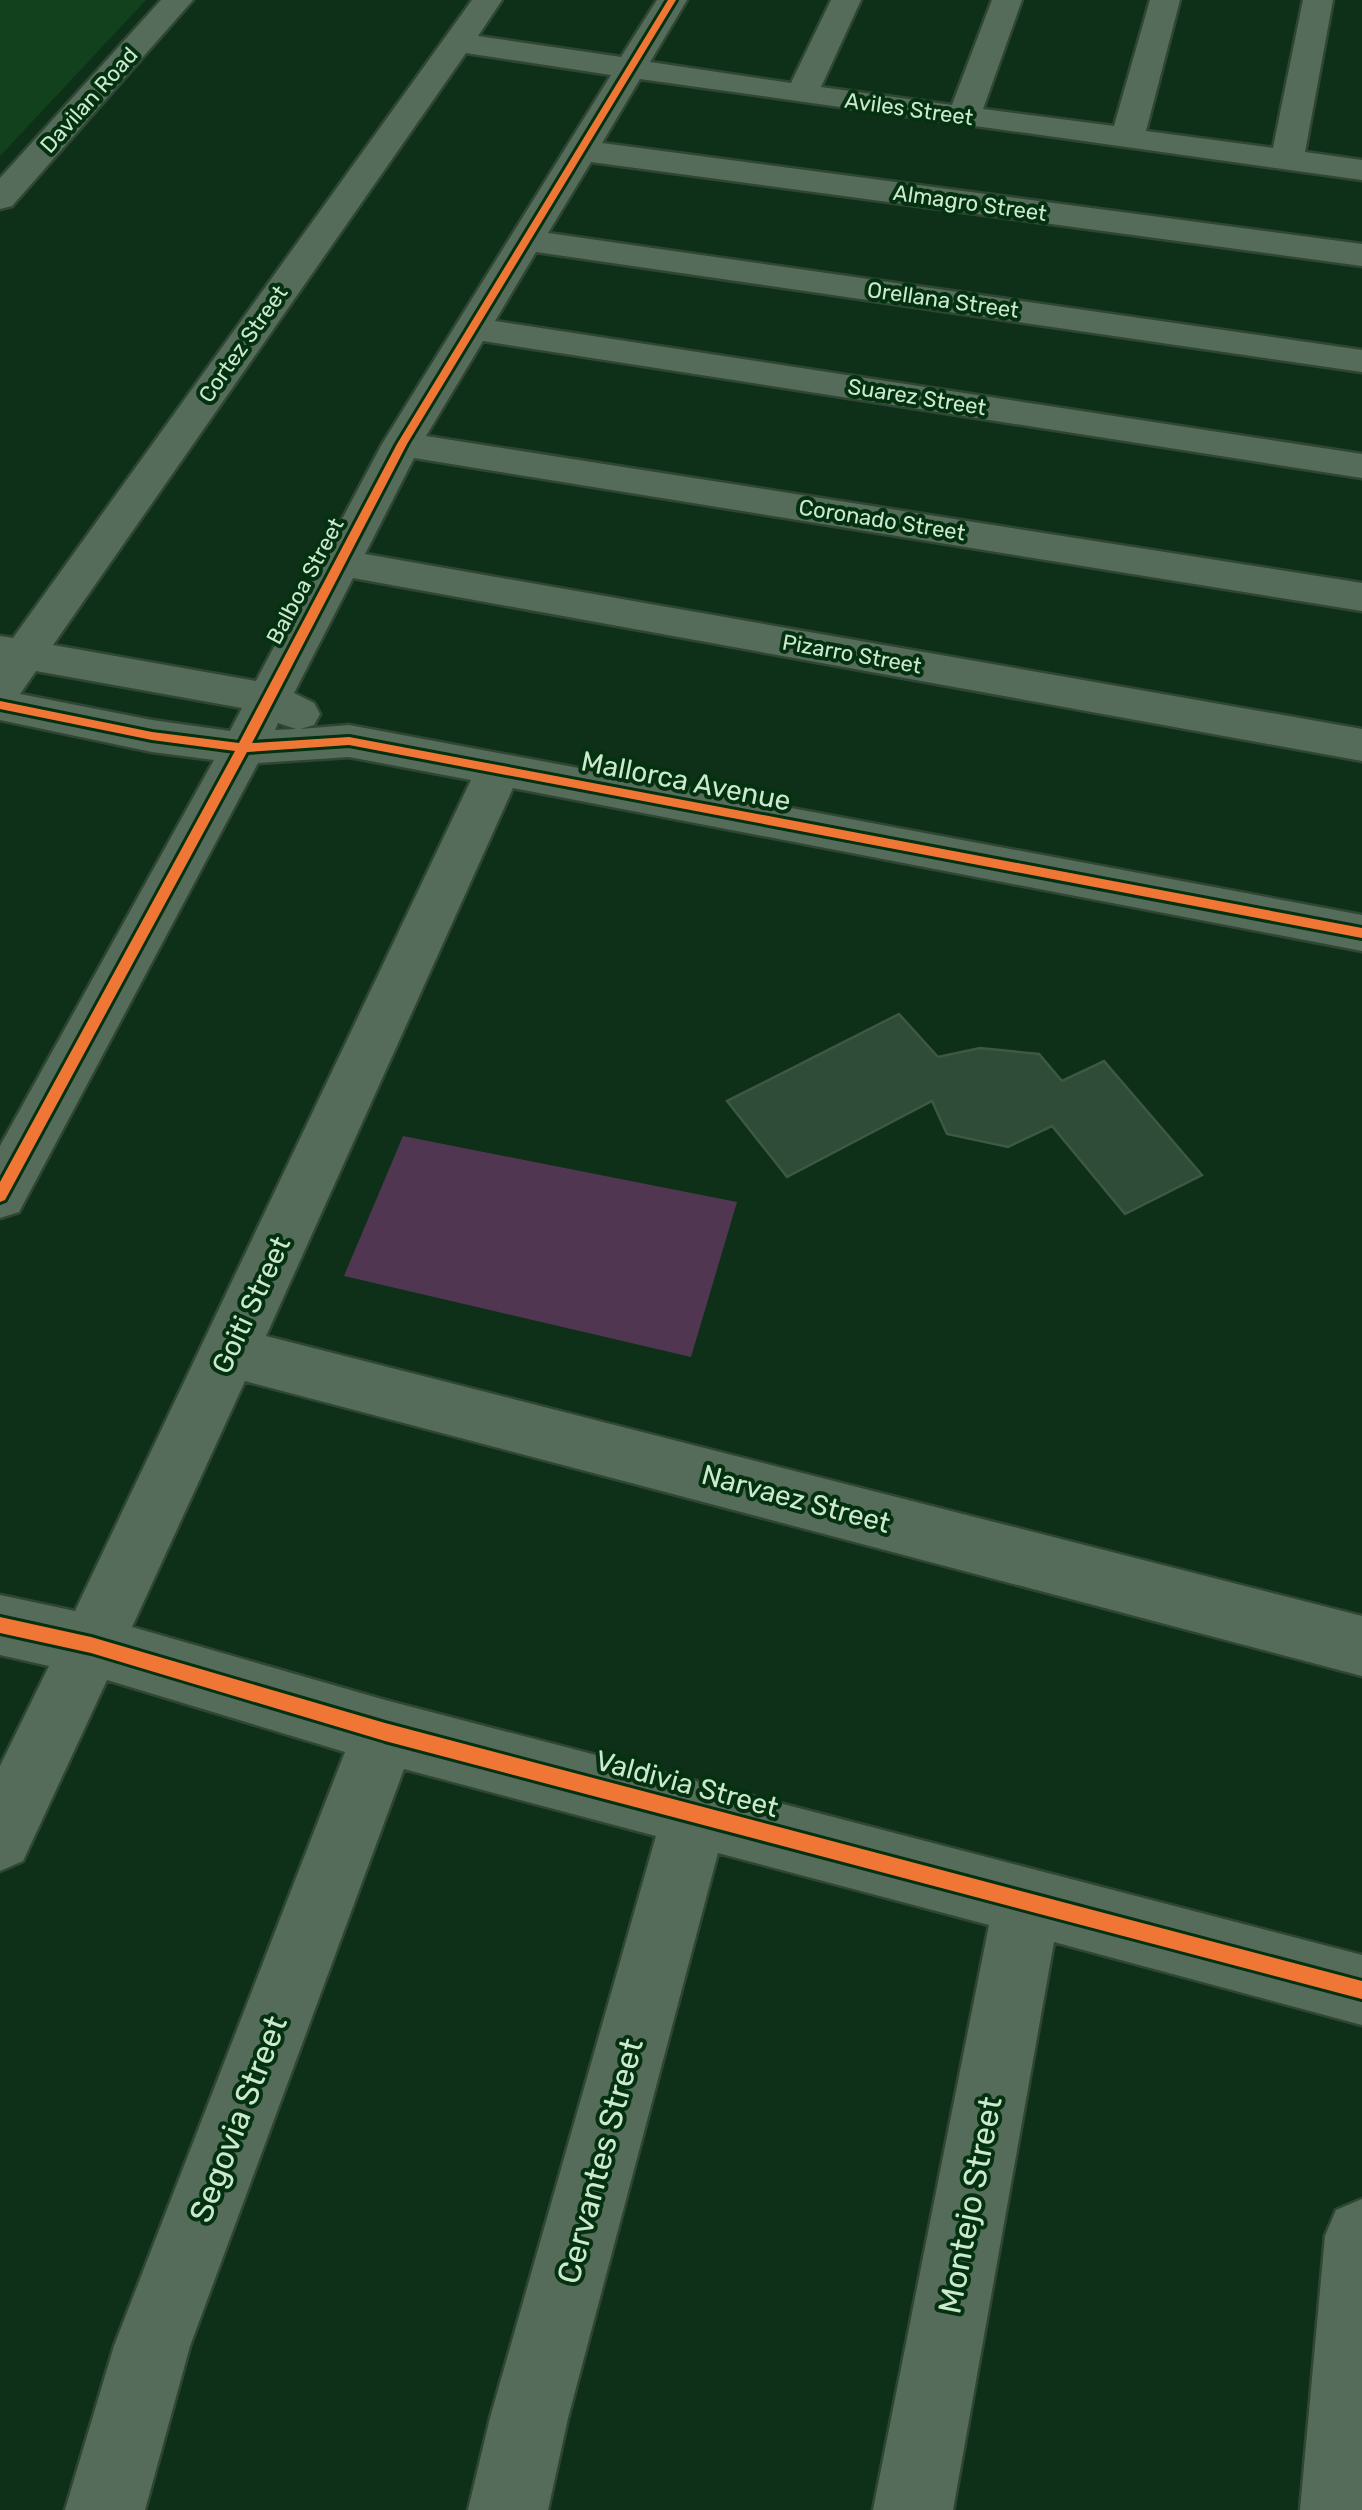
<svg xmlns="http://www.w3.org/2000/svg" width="1362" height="2510" viewBox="0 0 1362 2510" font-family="Rubik,sans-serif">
  <rect width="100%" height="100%" fill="#0e3018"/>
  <path fill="#11411d" d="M0 0H146L0 156Z"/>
  <path fill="#503650" d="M403 1136 737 1202 691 1357 344 1276Z"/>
  <path fill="#2e4c37" stroke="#3e5843" stroke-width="2.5" d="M899 1014 938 1057 980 1048 1039 1054 1062 1081 1104 1061 1202 1175 1125 1214 1052 1126 1008 1147 947 1134 932 1101 787 1177 727 1101Z"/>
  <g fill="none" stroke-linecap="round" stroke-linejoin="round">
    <g stroke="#2f4635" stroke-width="5">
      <path id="street" d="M472 0H502L478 36 621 57 657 0H687L650 62 791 83 831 0H861L821 87 952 105 992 0H1022L983 109 1114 126 1150 0H1180L1146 131 1273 148 1303 0H1333L1305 152 1362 160V180L640 79 602 143 1362 244V266L591 162 548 233 1362 350V372L536 252 495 321 1362 454V478L483 341 426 436 1362 583V611L414 458 365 554 1362 729V761L353 578 294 693 314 703 320 714 314 725 300 729 349 725 1362 915V951L513 788 266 1336 1362 1616V1676L245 1381 132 1627 385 1700 1362 1955V2025L1054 1942 953 2510H873L989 1925 718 1853 568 2418 548 2510H468L490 2418 656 1836 404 1769 190 2346 145 2510H65L114 2346 345 1752 107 1680 23 1861 0 1871V1766L49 1666 0 1655V1595L75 1611 471 780 349 757 258 763 19 1212 0 1218V1146L214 760 152 752 0 720V636L13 638ZM466 53 611 75 382 444 256 681 53 645ZM36 671 242 708 230 731 152 720 20 694ZM278 723 296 729 275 730Z
        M1362 2199V2510H1300L1325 2236 1336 2210Z"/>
    </g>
    <g stroke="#2f4635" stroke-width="5">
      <path id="secondary" d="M161 0H193L12 206 0 209V178Z"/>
    </g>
    <use href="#street" fill="#566c5a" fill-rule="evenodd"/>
    <use href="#secondary" fill="#566c5a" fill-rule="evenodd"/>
    <g stroke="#043110" stroke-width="6">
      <path id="cycleway" d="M668 0H676L407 444 252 743 349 737 1362 928V938L349 745 247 752 5 1200 0 1202V1182L235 751 152 740 0 709V701L152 732 239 743 397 444Z
        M0 1617 91 1637 385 1723 1362 1981V1999L385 1741 91 1653 0 1633Z"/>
    </g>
    <use href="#cycleway" fill="#f07635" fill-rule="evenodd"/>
  </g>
  <g text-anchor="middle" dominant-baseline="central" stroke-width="8" stroke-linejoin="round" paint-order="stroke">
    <g font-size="22" fill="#cce9cf" stroke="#043110">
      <text transform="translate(89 100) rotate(-48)">Davilan Road</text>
      <text transform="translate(909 109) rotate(8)">Aviles Street</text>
      <text transform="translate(970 203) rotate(8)">Almagro Street</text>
      <text transform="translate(943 300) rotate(8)">Orellana Street</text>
      <text transform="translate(243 344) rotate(-55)">Cortez Street</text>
      <text transform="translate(917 397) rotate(9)">Suarez Street</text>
      <text transform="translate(882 520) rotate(9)">Coronado Street</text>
      <text transform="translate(305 581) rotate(-62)">Balboa Street</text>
      <text transform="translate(852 654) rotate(10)">Pizarro Street</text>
    </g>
    <g font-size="28" fill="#cce9cf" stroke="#043110">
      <text transform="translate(686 781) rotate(11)">Mallorca Avenue</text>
      <text transform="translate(251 1305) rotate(-65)">Goiti Street</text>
      <text transform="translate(796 1499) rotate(15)">Narvaez Street</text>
      <text transform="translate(687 1784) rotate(15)">Valdivia Street</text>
    </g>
    <g font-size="32" fill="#cce9cf" stroke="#043110">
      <text transform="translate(238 2119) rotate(-69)">Segovia Street</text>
      <text transform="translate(600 2161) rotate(-75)">Cervantes Street</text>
      <text transform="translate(970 2205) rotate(-79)">Montejo Street</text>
    </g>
  </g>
</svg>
